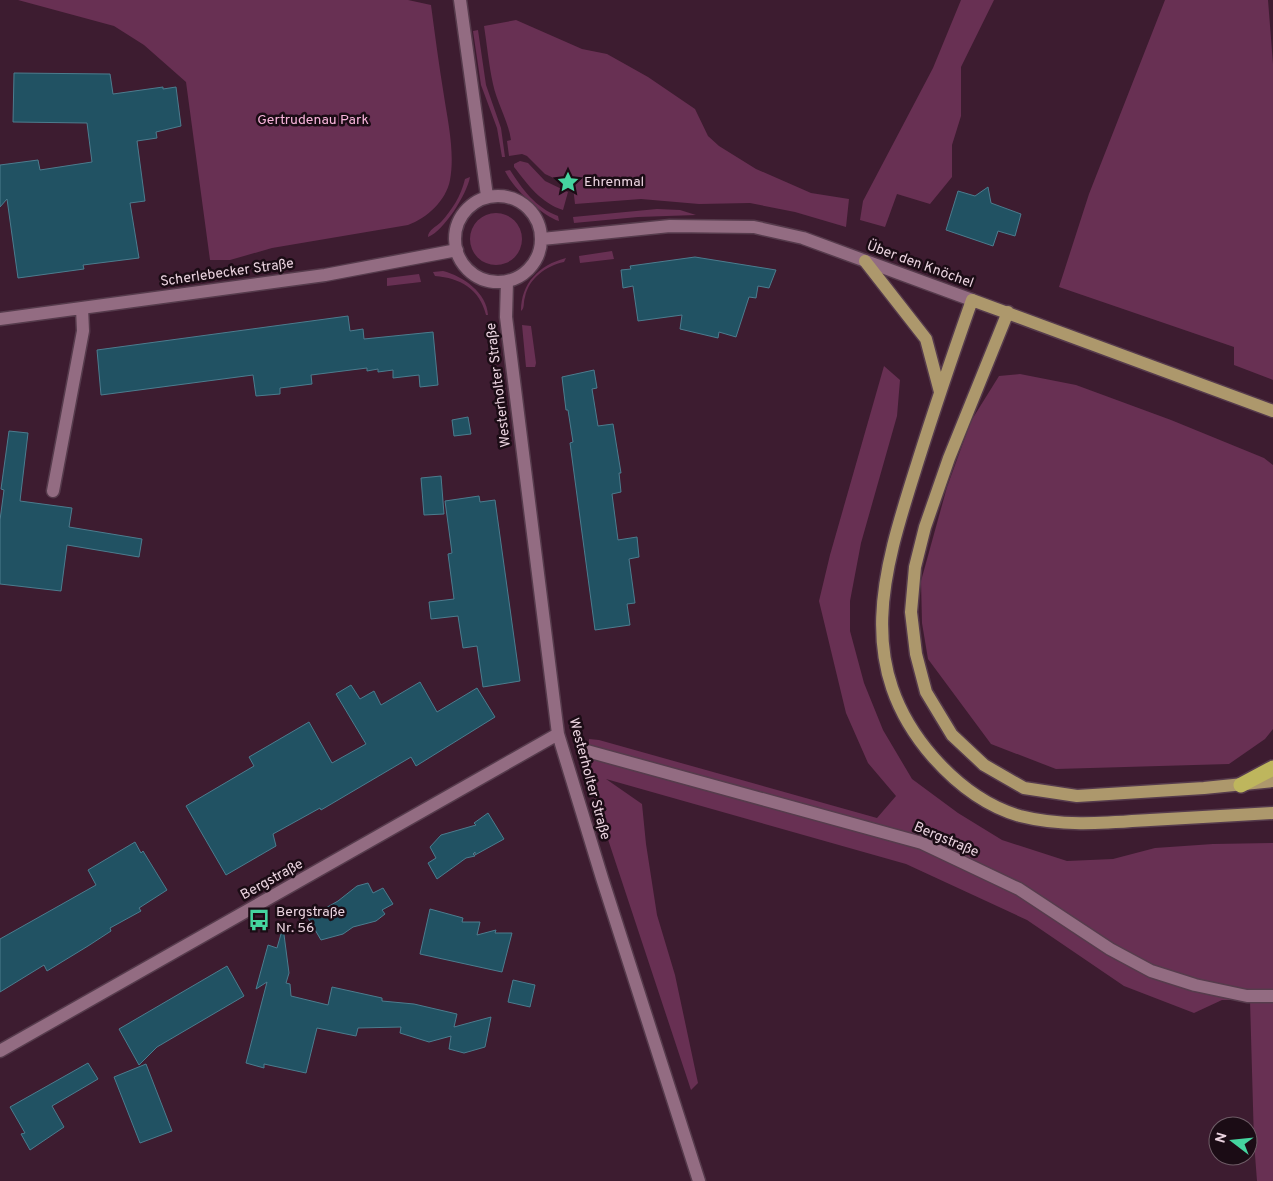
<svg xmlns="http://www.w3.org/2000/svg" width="1273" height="1181" viewBox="0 0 1273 1181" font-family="Overpass,sans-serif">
  <rect width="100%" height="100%" fill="#3d1c30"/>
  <path fill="#683053" d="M18 0H408L431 5C435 35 439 66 444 96 448 122 455 153 450 180 446 201 427 218 408 225L272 248 230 260H210L186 82 144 45 114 26Z
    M961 0H994L961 67V116L952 145V177L930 204 897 194 885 227 860 220 863 201 933 68Z
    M1165 0H1268L1273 64V380L1234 365V347L1059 287 1089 194Z
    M516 20 582 49 607 54 648 77 695 109 708 136 719 146 756 169 811 193 849 199 846 227 795 212 750 203 699 204 641 199 575 204 573 187 545 174 527 156 522 154 509 156 507 141 511 140C508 120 497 103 493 84 489 66 487 45 484 26Z
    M478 30 486 85 501 128 505 157H502L497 128 481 85 473 31Z
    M520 161 528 163 545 181 568 192 563 210C541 203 528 185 514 167V164Z
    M510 170C522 189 536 208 558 216L559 221C541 215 513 188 505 171Z
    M470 177C467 194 444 231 428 237 428 230 436 227 441 222 452 210 461 196 465 179Z
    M657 209 680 210 696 215 638 217 574 223 573 217Z
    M470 239a26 26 0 1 1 52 0a26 26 0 1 1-52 0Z
    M612 251 614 259 580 263 579 256Z
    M566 258 564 262C546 266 529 278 525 297 523 303 525 308 521 311 521 283 539 265 566 258Z
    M443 271C463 276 487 293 488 315H486C480 289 460 278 435 276L433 272Z
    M419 274 421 282 387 286V278Z
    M522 325 531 326 536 363 535 367H526Z
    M884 366 900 380 897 416 861 543 850 601V631L864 683 883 730 912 779 958 813 1002 840 1067 861 1113 859 1155 848 1213 844 1273 843V1181H1257L1254 1142 1250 1000H1222L1194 1013 1124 986 1027 920 906 864 606 779 642 804 646 844 657 915 675 975 698 1083 691 1090 587 776 589 739 599 740 877 818 896 796 868 763 846 713 819 601 830 555Z
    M1020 374 1076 385 1171 420 1264 458 1273 465V729L1265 739 1229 764 1056 769 991 744 928 659 922 623 921 581 947 487 971 421 999 376Z"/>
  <path fill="#215263" stroke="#4c7c8e" d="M14 73 110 74 113 94 163 87V89L176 87 181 126 156 132 157 138 137 141 145 201 130 203 139 258 83 265 84 269 18 278 7 199 0 207V165L38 160 40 170 92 162 87 123 13 122Z
    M988 187 991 203 1021 214 1015 236 998 231 993 246 946 230 958 191 975 196Z
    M695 257 776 270 769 288 758 286 756 298 749 297 736 337 719 332 718 338 680 329 682 315 638 321 633 286 623 288 621 270 631 269 630 266Z
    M348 316 350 331 363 329 364 339 433 332 438 385 420 387 419 375 393 378V370L378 372V369L367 371V368L311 375 312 384 280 388V394L256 396 253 375 101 395 97 350Z
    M594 370 597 388 592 389 598 426 613 424 621 473H619L621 492 612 494 618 540 637 537 639 557 629 559 635 603 627 604 630 625 595 630 570 443 573 442 568 410H566L562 377Z
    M468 417 471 434 454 436 452 420Z
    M9 431 28 433 20 501 72 508 69 527 142 539 139 557 67 545 61 591 0 584V520L4 490 1 489Z
    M441 476 444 514 424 515 421 478Z
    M479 496 480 502 495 500 520 681 483 687 477 646 463 648 458 616 431 619 429 602 454 599 448 554 452 553 445 501Z
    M420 682 437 712 477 688 495 717 416 766 411 757 321 810 320 808 273 834 276 846 226 875 186 806 254 766 249 757 309 722 332 763 366 744 336 694 351 685 360 699 374 691 381 705Z
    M488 813 504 839 475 855V852L473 854 475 856 466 858 437 879 428 863 436 858 430 847 441 835 476 825 474 823Z
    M135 842 141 853 143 851 167 890 139 908 141 911 110 928 111 931 88 946 47 971 44 965 0 992V939L96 885 88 870Z
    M368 883 373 893 383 888 393 904 382 910 385 914 376 921 353 927 343 934 321 940 308 918 338 901 357 886Z
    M430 909 463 918 462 922H480L477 935 496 930 495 933H512L502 972 420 954Z
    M283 927 289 973 286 983 290 984 291 996 328 1005 332 987 382 998V1001L414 1004 457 1014 454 1027 491 1017 485 1047 464 1053 449 1049 451 1036 429 1042 400 1033 401 1027 358 1028 356 1036 317 1028 306 1073 264 1064V1068L246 1063 267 982 256 989 268 945 277 948Z
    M227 966 244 996 157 1047 139 1065 119 1029Z
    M513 980 535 985 530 1007 508 1002Z
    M88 1063 98 1079 52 1106 64 1127 30 1150 21 1134 25 1133 10 1107Z
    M146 1064 172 1131 140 1143 114 1077Z"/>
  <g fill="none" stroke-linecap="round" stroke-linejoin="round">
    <g stroke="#563b4c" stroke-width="15">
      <path id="minor" d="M460 0 487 196
        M455 239a43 43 0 1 1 86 0a43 43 0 1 1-86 0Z
        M542 239 670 226 754 227 803 238 972 300
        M507 281 506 317 558 734 602 878 699 1181
        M0 319 325 275 457 250
        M53 491 83 331 82 308
        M587 751 922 843 1019 889 1110 949 1151 971 1195 985 1247 996H1273
        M0 1051 558 734"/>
    </g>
    <g stroke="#563b4c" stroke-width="15">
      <path id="major" d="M865 261 926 339 940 392
        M1008 312 949 458 925 527 915 567 911 612 916 654 926 692 952 735 984 765 1024 788 1077 796 1204 788 1273 781
        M1273 411 972 300C953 354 935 407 918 461 885 566 851 663 933 757 956 783 985 806 1020 816 1063 827 1106 823 1150 820 1191 818 1232 815 1273 813"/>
    </g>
    <g stroke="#563b4c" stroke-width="18">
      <path id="highway" d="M1241 785 1273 768"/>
    </g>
    <use href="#minor" stroke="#936c82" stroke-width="12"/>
    <use href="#major" stroke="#ad986c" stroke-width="12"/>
    <use href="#highway" stroke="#beb65d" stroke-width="15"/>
  </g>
  <defs>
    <g id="sight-bare" transform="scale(1.725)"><path d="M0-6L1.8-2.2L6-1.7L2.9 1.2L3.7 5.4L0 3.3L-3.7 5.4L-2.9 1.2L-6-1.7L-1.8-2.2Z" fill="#45d49f" stroke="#1b0c15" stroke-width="2.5" paint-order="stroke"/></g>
    <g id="bus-bare" transform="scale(1.725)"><path d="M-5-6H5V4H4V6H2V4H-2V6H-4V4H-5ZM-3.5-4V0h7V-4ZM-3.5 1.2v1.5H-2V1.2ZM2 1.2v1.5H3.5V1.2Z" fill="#45d49f" stroke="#1b0c15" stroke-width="2.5" paint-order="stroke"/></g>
  </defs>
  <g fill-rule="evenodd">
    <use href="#sight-bare" x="568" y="182"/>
    <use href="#bus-bare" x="259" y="920"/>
  </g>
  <g text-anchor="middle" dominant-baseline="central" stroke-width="5" stroke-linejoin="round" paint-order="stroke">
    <g font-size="14" fill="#f8b5db" stroke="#1b0c15">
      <text x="313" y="120">Gertrudenau Park</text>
    </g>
    <g font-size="14" fill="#ebd4e0" stroke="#1b0c15" text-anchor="start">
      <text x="584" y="182">Ehrenmal</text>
      <text x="276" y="912">Bergstraße<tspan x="276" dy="16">Nr. 56</tspan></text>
    </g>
    <g font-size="14" fill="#ebd4e0" stroke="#1b0c15">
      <text transform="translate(920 265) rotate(20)">Über den Knöchel</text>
      <text transform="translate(227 273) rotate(-8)">Scherlebecker Straße</text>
      <text transform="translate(499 385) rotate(-97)">Westerholter Straße</text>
      <text transform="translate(589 779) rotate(75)">Westerholter Straße</text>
      <text transform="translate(946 840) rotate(23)">Bergstraße</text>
      <text transform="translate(272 880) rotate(-29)">Bergstraße</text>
    </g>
  </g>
  <g transform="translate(1233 1141) rotate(286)"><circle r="24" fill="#1b0c15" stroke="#6e5c66"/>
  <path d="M0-4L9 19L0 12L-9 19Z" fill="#45d49f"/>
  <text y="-8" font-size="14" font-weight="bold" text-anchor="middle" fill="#ebd4e0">N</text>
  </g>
</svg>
